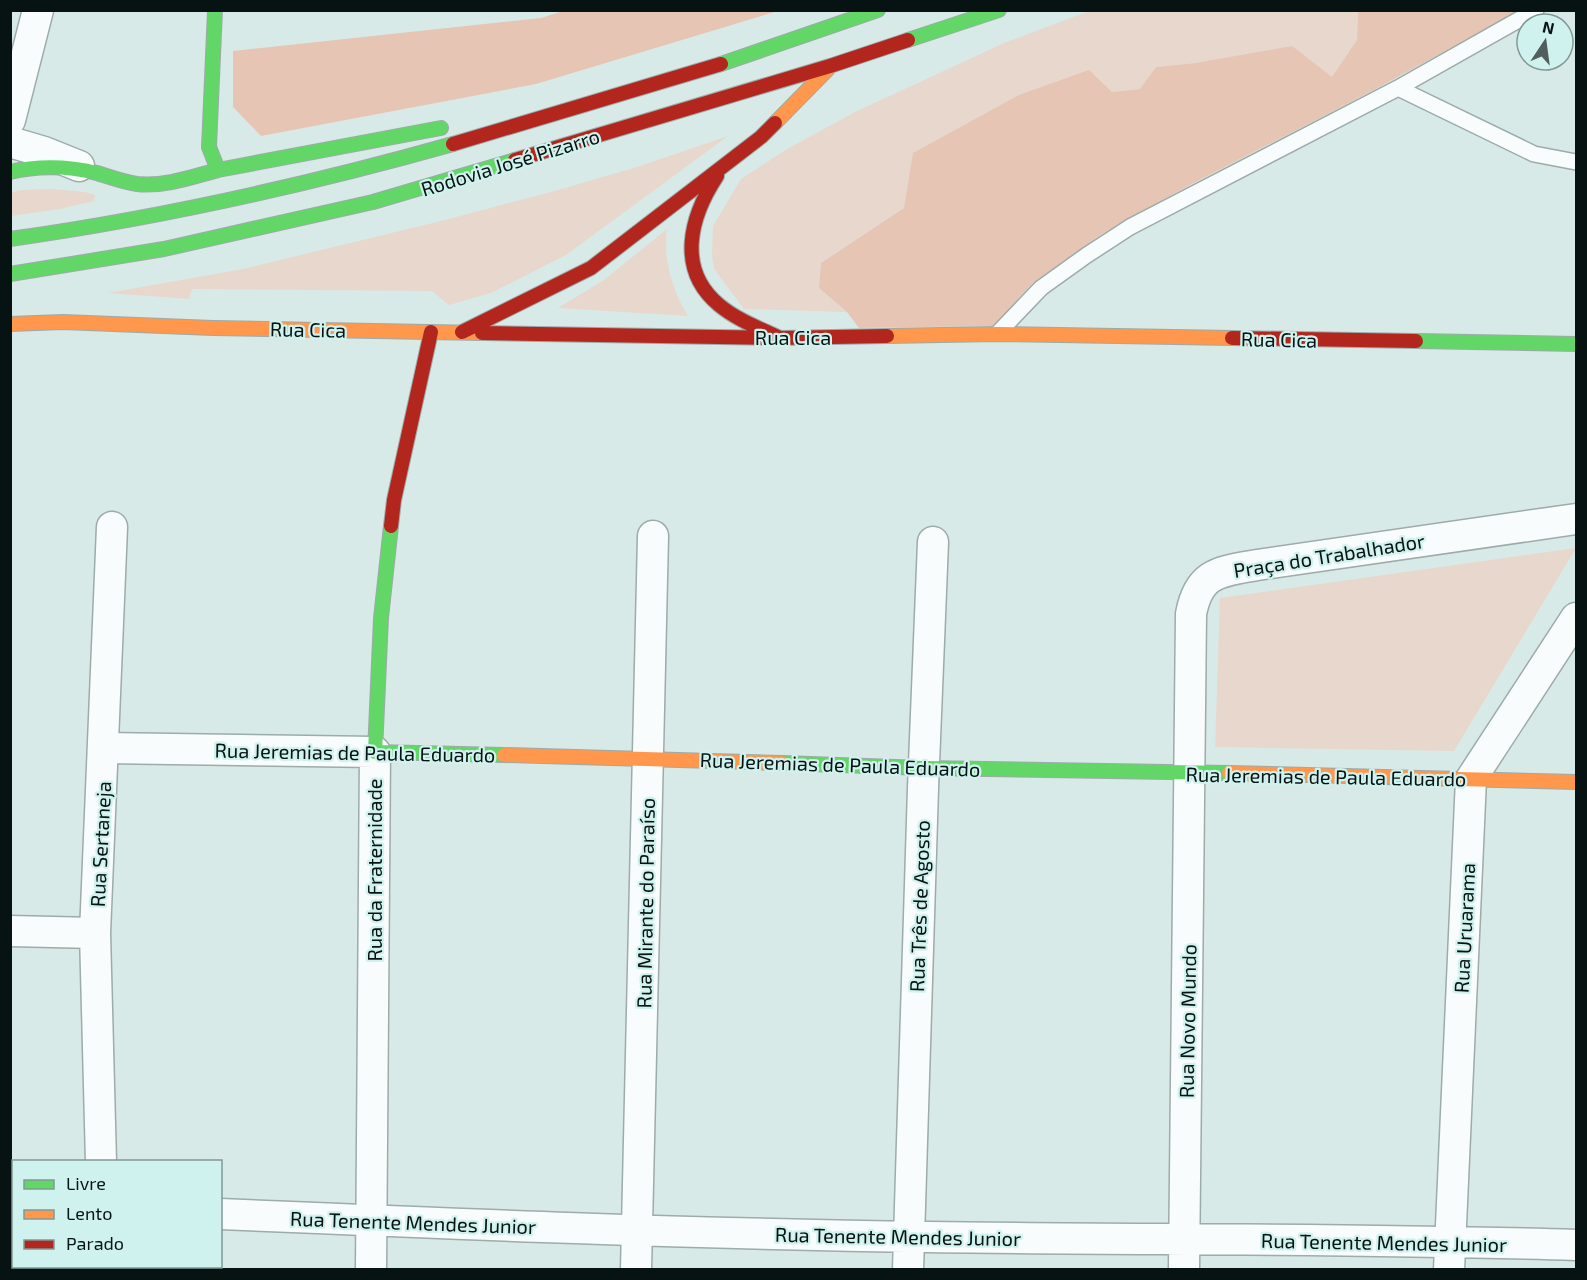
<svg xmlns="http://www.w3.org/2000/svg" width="1587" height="1280" viewBox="0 0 1587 1280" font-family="'Exo 2',sans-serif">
  <rect width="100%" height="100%" fill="#d8eae8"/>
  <path fill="#e8d7cd" d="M1089 11H1358L1357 40 1332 78 1196 63 1156 67 1141 89 1112 92 904 208 821 263 819 288 847 312 744 309 714 269 712 255 713 226 741 179 787 149 855 112 1004 43Z
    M728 136 566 255 491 293 449 305 432 291 192 289 189 299 108 293 243 269 441 221 551 192 637 167Z
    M53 189 85 192 95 195 94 201 60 209 11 216V193L21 190Z
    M667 229C663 260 672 290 688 316L558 308 604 280Z
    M1576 548 1454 751 1215 747 1220 598Z"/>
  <path fill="#e6c5b4" d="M563 11H778L536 84 261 136 233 107V51L541 18Z
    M1358 11H1519L1370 92 1188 186 1102 234 1033 283 993 326 859 328 847 312 819 288 821 263 904 208 913 153 1019 95 1089 70 1112 92 1140 89 1156 67 1196 63 1292 46 1332 77 1357 40Z"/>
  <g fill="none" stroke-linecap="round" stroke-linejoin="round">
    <g stroke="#9daba9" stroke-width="18">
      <path id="lane" d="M1398 88 1534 154 1576 162
        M999 332 1041 288 1087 255 1130 227 1398 88 1536 10"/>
    </g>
    <g stroke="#9daba9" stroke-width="33">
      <path id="street" d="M10 120 38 10
        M10 142 44 152 79 166
        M104 748 375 752 371 1270
        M10 931 95 933
        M101 1162 95 933 112 527
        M220 1214C456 1224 693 1234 929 1237 1145 1240 1361 1238 1576 1245
        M10 1244H14
        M101 1270V1266
        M636 1270 653 536
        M908 1270 923 788 933 542
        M1184 1270 1191 614C1199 572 1219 572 1257 565L1576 519
        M1449 1270 1471 779 1576 618"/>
    </g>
    <g stroke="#9daba9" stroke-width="16">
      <path id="fast" d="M908 40 999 10
        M721 64 878 10
        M218 170 441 128
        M10 172C39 165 68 166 97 173 110 177 123 182 137 184 164 187 192 177 218 170L209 147 215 10
        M10 239C160 218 307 185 453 144
        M10 274 164 249 373 202 515 160
        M1416 341 1576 344
        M391 526 381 618 375 752 504 755
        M782 763 924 768 1229 773"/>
    </g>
    <g stroke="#9daba9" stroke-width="16">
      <path id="slow" d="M775 123 828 69
        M10 324 63 322 213 328 482 333
        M887 336 997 334 1232 338
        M504 755 782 763
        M1229 773 1576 782"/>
    </g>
    <g stroke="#9daba9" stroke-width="16">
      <path id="jam" d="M453 144 721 64
        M515 160 830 66 908 40
        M717 176C690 217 676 269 719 305 737 320 759 328 780 338
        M462 332 591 268 761 137 775 123
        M482 333 780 338 887 336
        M1232 338 1416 341
        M391 526 394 500 431 332"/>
    </g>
    <use href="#lane" stroke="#f9fcfc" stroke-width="15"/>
    <use href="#street" stroke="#f9fcfc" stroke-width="30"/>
    <use href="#fast" stroke="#63d668" stroke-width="14"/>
    <use href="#slow" stroke="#ff974d" stroke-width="14"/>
    <use href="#jam" stroke="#b3261e" stroke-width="14"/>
  </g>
  <g text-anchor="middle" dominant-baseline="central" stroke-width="4.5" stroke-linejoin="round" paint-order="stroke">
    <g font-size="20" fill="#071312" stroke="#d0f2ee">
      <text transform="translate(510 162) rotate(-17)">Rodovia José Pizarro</text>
      <text transform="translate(308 329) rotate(1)">Rua Cica</text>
      <text x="793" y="337">Rua Cica</text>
      <text transform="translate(1279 339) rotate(1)">Rua Cica</text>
      <text transform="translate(1329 555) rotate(-9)">Praça do Trabalhador</text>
      <text transform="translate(355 752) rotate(1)">Rua Jeremias de Paula Eduardo</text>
      <text transform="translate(840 764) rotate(2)">Rua Jeremias de Paula Eduardo</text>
      <text transform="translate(1326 776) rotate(1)">Rua Jeremias de Paula Eduardo</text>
      <text transform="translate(100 844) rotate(-87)">Rua Sertaneja</text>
      <text transform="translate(374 870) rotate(-90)">Rua da Fraternidade</text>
      <text transform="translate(645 903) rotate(-89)">Rua Mirante do Paraíso</text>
      <text transform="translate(919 906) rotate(-88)">Rua Três de Agosto</text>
      <text transform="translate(1464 928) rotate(-87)">Rua Uruarama</text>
      <text transform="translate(1187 1021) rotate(-89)">Rua Novo Mundo</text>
      <text transform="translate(413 1222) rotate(2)">Rua Tenente Mendes Junior</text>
      <text transform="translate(898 1236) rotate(1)">Rua Tenente Mendes Junior</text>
      <text transform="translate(1384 1242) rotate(1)">Rua Tenente Mendes Junior</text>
    </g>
  </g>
  <rect width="1587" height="1280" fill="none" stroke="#071312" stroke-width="24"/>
  <rect x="12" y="1160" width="210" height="108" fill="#d0f2ee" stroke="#809996" stroke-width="1.5"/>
  <rect x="24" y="1180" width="30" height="9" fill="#63d668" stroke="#809996" stroke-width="1.5"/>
  <text x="66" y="1190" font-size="18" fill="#071312">Livre</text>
  <rect x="24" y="1210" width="30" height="9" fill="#ff974d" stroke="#809996" stroke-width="1.5"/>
  <text x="66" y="1220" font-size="18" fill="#071312">Lento</text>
  <rect x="24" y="1240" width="30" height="9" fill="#b3261e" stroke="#809996" stroke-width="1.5"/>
  <text x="66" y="1250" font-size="18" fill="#071312">Parado</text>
  <g transform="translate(1545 42) rotate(13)"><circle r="28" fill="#d0f2ee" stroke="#809996" stroke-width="1.5"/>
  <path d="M0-4.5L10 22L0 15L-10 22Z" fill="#505e5d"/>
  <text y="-9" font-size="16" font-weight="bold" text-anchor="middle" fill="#071312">N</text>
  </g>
</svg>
